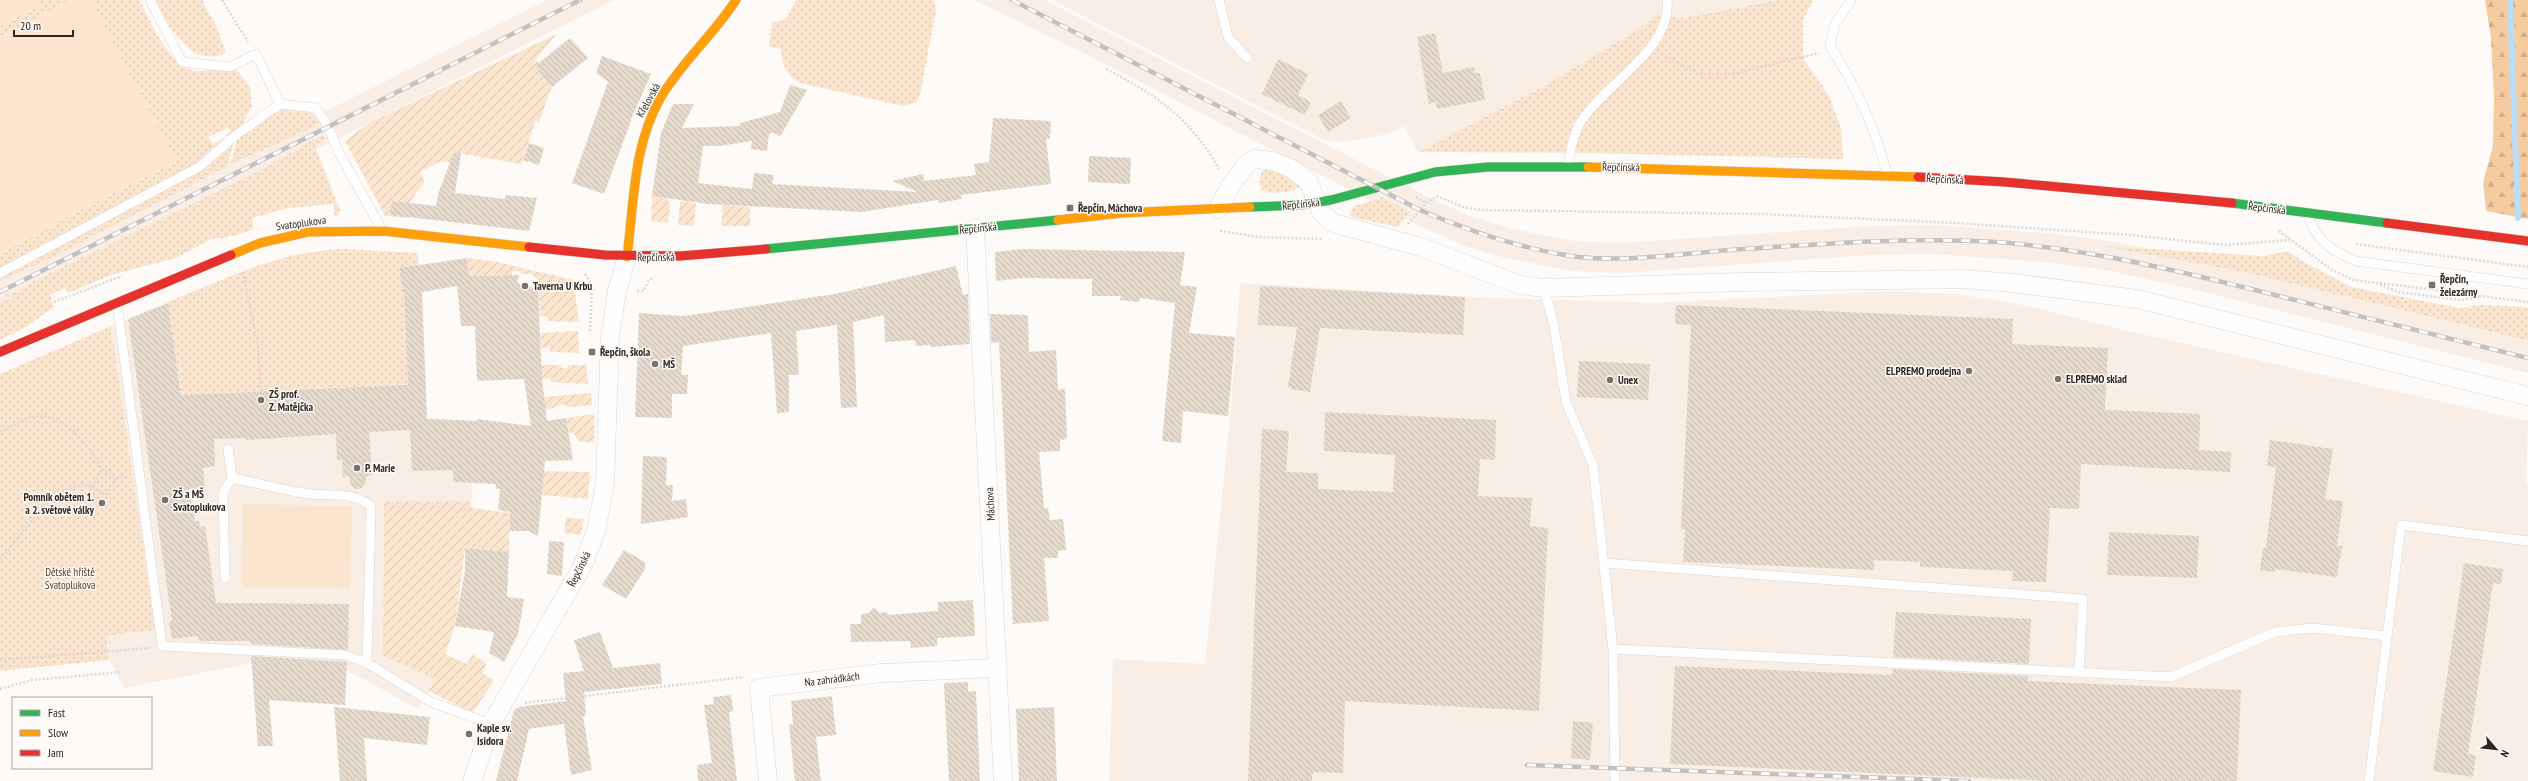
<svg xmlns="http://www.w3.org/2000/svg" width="2528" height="781" viewBox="0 0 2528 781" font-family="'PT Sans Narrow',sans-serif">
  <defs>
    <pattern id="grass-dots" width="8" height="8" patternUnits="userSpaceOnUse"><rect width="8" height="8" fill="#fce5cf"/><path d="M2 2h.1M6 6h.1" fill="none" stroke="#d8c4b1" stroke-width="1.8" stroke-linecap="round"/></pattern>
    <pattern id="forest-firs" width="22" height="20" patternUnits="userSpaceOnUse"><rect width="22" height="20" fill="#f5cb9f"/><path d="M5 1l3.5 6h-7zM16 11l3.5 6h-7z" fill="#d2ae89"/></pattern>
    <pattern id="garden-furrows" width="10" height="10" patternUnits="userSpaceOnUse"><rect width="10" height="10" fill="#fce5cf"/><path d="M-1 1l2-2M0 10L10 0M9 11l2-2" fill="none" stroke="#d8c4b1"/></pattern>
    <pattern id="building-back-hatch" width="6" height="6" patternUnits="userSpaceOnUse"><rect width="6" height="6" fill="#e6dacd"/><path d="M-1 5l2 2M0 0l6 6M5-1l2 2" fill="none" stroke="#c6bbb0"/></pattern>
  </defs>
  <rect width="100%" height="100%" fill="#fdfaf8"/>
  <path fill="#f8eee6" d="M547 0H614L0 308V275Z
    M974 0H1045L1426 196 1472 217 1513 229 1574 241 1621 243 1868 226 1935 225 2059 234 2122 243 2206 262 2528 342V373L2200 291 2116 272 2055 263 1934 254 1870 255 1622 273 1571 271 1505 258 1462 245 1414 223 1086 54Z
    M1052 0H1777L1684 18 1657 14 1639 29 1544 86 1418 152 1404 126 1389 134 1341 142 1324 140Z
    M341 249 417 253 422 291 427 418 476 421 471 501H384L436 679 418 709 347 670 252 663 124 688 109 660 106 636 154 630 111 326 248 269 287 256Z
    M1240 283 1474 297 1654 303 1888 291 1956 294 2023 305 2133 332 2528 421 2526 484 2528 485V781H1109L1113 659 1205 664 1230 418Z"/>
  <path fill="url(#grass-dots)" fill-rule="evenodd" d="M39 0H71L0 37V27L41 5Z
    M91 0H139C150 20 168 64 192 70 205 73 221 68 234 66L250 87 252 106 238 132 226 167 51 258 0 281V253L176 161ZM228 128 231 132 225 135 226 137 213 144 208 137Z
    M154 0H202L217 28 226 52C193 72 167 23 154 0Z
    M796 0H934L936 10 920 95 916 102 903 106 800 83C785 74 782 65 781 49L769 47 772 23 786 19Z
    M1777 0H1813L1803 20V58L1829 96 1841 128 1843 159 1590 153 1418 152 1544 86 1639 29 1657 14 1684 18Z
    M274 109C291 109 311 105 319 122L318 125 231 164 237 139Z
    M320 136H325L327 138 315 146 336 201 341 210 337 216 334 215V204L288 208 252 218 254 229C243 233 223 240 213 238L176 258 111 275 68 293 65 288 50 295 54 307 26 327 0 340V300H10L12 297H2L8 293C19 295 22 289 31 283L261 170Z
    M1274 168 1299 184V187C1290 194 1272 194 1262 190L1259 181 1262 171Z
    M1383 198 1410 212 1398 227 1355 218 1350 215 1354 206Z
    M2102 246 2264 256 2288 251 2302 261 2351 287 2459 308 2479 305 2526 307 2528 308V341L2245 272Z
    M341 249 417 253 419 266 400 269 404 293 408 389 380 386 182 395 168 302C225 279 279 252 341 249Z
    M111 326 155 630 106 636 109 660 0 671V374Z"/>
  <path fill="url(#forest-firs)" d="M2485 0H2528V219L2486 211 2483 182 2493 146 2494 96 2491 38Z"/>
  <path fill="url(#garden-furrows)" d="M557 34 535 60 540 63 552 86 539 122 536 120 521 164 457 153 450 162 441 161 420 172 425 182 411 200 408 218 385 216 345 141 369 123Z
    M652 196 668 199 670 206 668 223 651 221Z
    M680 201 696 203 694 226 678 225Z
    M723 205 750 207V226H721Z
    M467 258 497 262 573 280 579 322 548 321V317L540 316 538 280 532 274H521L520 271H512V275H486L471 289Z
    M578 331 579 353 550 352V347L541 348V333Z
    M541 365H562V368H568V365H586L588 384 551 382V378L542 379Z
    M591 393 592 405 568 407 563 404 545 411 544 397Z
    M594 414V442H580L573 433H569L566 418Z
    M544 471 590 472 588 499 542 495Z
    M384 501H471V508L510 513 509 552 465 548 455 626 445 654 467 664 472 654 486 663 483 674 494 680 473 713 428 691 435 679 383 656Z
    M566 518 584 519 581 535 564 533Z"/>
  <path fill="#fce5cf" d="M0 0H39L41 5 0 27Z
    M71 0H91L176 161 0 253V37Z
    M243 504 352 506 350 588 242 587Z"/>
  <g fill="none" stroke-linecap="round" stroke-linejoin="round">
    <path stroke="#b8dff7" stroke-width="6" d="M2510 0 2518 218"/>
  </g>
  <path fill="url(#building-back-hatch)" fill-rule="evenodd" d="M1435 33 1443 73 1474 67 1475 73H1480L1485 100 1437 109 1436 102 1429 104 1417 37Z
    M570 38 588 58 552 87 535 66Z
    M602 56 651 74 633 115 604 194 572 183 608 82 596 73Z
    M1278 59 1308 74 1298 95 1311 102 1305 115 1262 94Z
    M790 85 807 90 780 137 773 132 769 134 767 151 751 149 752 141 720 146H703L698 183 752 189 754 173 774 175 772 184 918 192 892 181 923 174 924 181 976 175 974 164 989 162 993 118 1051 121 1050 139 1046 138 1051 184 961 195 962 199 939 203 938 200 861 212 708 204 652 196 661 133 673 104H694L682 128 740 126V123L780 112Z
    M1341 101 1351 118 1328 132 1318 115Z
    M529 143 544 148 539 165 523 160Z
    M454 152 461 153 455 193 505 199V195L537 198 529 231 390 215 392 201 436 206 438 194Z
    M1089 156 1131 158 1130 184 1088 182Z
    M1023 249 1185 252 1180 285 1197 287 1189 333 1235 337 1228 416 1183 411 1181 443 1162 441 1175 303 1140 298 1139 302 1120 300 1121 296H1092V279L1023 278 996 281 995 252Z
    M467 258 469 276 519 275 517 283 538 289 542 379 547 421 566 418 573 460 545 461 538 536 528 531H510V512L498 510 500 489H496V484L453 482V470L412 471 410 430 369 432 372 475 366 476V482L362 488 356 489 352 487 348 476 343 477 342 460H337L336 434 247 440 246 438 214 439 215 466 203 468 205 486 189 489 195 521H199L200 527 205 526 216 603 349 604 348 650 251 644 250 641H199L198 636 172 639 169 622 172 621 128 319 168 303 181 395 408 385 404 293 399 268ZM457 286 461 326H475L477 381 524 379 531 426 477 419V421L427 419 422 292Z
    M956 266 963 295 968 294 970 344 930 347V345L916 346 915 340 885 342 884 315 853 322 857 407 841 408 837 325 796 331 799 375H789V412L777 413 771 333 683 346 681 375H688L687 394H672V418L635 417 639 313 683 316 734 309 835 294Z
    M1260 286 1465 297 1463 335 1320 328 1310 392 1291 389 1292 387H1288L1297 327 1258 325Z
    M1676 305 2013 319 2012 344 2108 348 2105 410 2200 414 2199 450 2231 452 2230 472 2081 464 2079 509 2050 508 2046 582 2012 581 2013 571 1920 567V562L1874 560V570L1683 562 1685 529H1681L1691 325 1675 324Z
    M990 314 1028 315 1029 352 1056 350 1058 390 1065 389 1067 439 1060 440V451L1039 452 1044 508H1048L1050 520 1063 519 1066 550 1058 551V558H1044L1049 621 1013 624 999 342 991 343Z
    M1579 361 1650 364 1648 400 1577 397Z
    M1325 412 1496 420 1495 460 1480 459 1478 496 1532 498 1530 526 1548 528 1539 711 1345 701 1343 773 1313 772 1312 781H1248L1262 429 1289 431 1286 472 1318 473V489L1393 492 1395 455 1324 451Z
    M2270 440 2333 449 2325 499 2343 501 2337 546H2342L2337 577 2275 569V572L2260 570 2263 548H2266L2276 467 2267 466Z
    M643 456 667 457 666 485H673L672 501 686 499 688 517 641 524Z
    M2109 532 2199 536 2197 578 2107 575Z
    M549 541 564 542 562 576 547 574Z
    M465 548 509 552 507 597 524 599 518 634 504 662 489 653 494 632 455 626 465 570Z
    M624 550 645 562V569L626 599 602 585Z
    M2464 563 2503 569 2501 584 2493 583 2468 754 2476 755 2473 777 2433 771Z
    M973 600 975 636 937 638V646L911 648 910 641 851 642 850 624H861V614L869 613 874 607 880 613 887 612 888 615 938 611V602Z
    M1896 612 2031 619 2029 664 1893 657Z
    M600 632 613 668 660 663 662 684 584 692 586 715 583 716 592 770 571 775 564 724 529 729 517 781H496L514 710 519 707 566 701 563 673 584 671 574 640Z
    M251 656 347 662 345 705 269 700 273 746H258Z
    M1675 666 1892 675 1893 669 2028 676V681L2241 690 2237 781H2049L1670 764Z
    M968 682V692L976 691 980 781H949L944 683Z
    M731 695 733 711 729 712 737 781H698L697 765 712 763 704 705 714 704 713 697Z
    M832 696 836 735 816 737 821 781H795L789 725 793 724 791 701Z
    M334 707 430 717 427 745 364 738 367 781H340Z
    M1054 707 1057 781H1019L1016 709Z
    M1573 721 1593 723 1590 760 1571 758Z"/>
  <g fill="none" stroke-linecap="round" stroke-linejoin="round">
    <g stroke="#dbd6d1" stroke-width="10">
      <path id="lane" d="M1219 0 1228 37 1247 58
        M1851 0 1835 24 1830 46C1855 85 1876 129 1887 174
        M280 104 316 108 328 126 338 151 382 230
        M1568 167C1570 150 1573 133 1582 120 1606 83 1673 48 1667 0
        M2308 214C2314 239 2333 252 2356 261L2528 284
        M0 273 199 167 236 135 280 104 256 54 230 67 182 62 150 0
        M1544 288 1554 326 1566 402 1593 465 1613 649 1615 781
        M117 303 162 646 345 655 367 663 431 702 491 724
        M228 449 232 478C258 483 285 491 311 494 332 496 354 492 371 506L367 663
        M1604 563 2083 599 2079 672
        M225 578 223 493 232 478
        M1613 649 2171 677 2275 632 2313 628 2387 636
        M2369 781 2401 525 2528 541"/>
    </g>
    <g stroke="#dbd6d1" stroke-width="19">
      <path id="street" d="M1218 209 1230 186 1247 164 1255 159 1273 161 1292 169 1308 181 1321 212 1333 223 1421 247 1520 285 1544 288 1742 282 1964 279 2013 283 2137 299 2528 396
        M975 228 1003 781
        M472 781 491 724 583 565 596 531 605 483 610 337 617 291 627 257
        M768 781 759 688 881 673 998 668"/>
    </g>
    <g stroke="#dbd6d1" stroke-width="10">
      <path id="fast" d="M2232 203 2387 223
        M1250 207 1302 205 1331 200 1435 172 1488 167H1588
        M766 249 1058 220"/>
    </g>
    <g stroke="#dbd6d1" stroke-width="10">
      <path id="slow" d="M1588 167 1918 177
        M1058 220 1122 213 1250 207
        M231 255 260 243 308 232 383 231 529 247
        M627 257C634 203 633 145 661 97 682 62 714 34 736 0"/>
    </g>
    <g stroke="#dbd6d1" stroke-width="10">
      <path id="jam" d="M1918 177 2005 182 2232 203
        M2387 223 2528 241
        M529 247 605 255 680 256 766 249
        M0 352 231 255"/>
    </g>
    <path stroke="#dad9d8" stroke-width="2.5" stroke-dasharray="2 2" stroke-linecap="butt" d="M222 0 248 42
      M1662 54 1698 74H1732L1819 53
      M1106 69C1159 97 1188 116 1219 169
      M1416 197 1426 203
      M1408 224 1426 203 1437 196 1463 207 1480 210 1760 214 1955 223 2130 235 2224 245 2291 240 2332 270 2354 280 2377 283 2398 292 2460 300 2479 297
      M1220 231 1259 237 1322 239
      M2279 231 2291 240
      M2356 244 2528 267
      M243 272 258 346 261 389
      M585 274 590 282 592 290H595
      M2380 283 2528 302
      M637 291H643L649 280 654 277
      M54 302 122 276
      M590 331 592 290
      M0 432C10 427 20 420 31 417 63 410 89 446 102 469
      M92 486 102 469 116 478 127 476
      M0 559C19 540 51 487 81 485 91 485 98 490 106 495L116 478
      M0 660 149 648
      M0 689 32 680 122 672
      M525 703 744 677"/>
    <use href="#lane" stroke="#fffefe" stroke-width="9"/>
    <use href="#street" stroke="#fffefe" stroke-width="18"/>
    <use href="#fast" stroke="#30b455" stroke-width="9"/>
    <use href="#slow" stroke="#ff9f0a" stroke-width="9"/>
    <use href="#jam" stroke="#e5322d" stroke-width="9"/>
    <g stroke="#c2c1c1" stroke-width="4.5">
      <path id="rail" d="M1012 0 1420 210C1469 231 1518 248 1571 256 1623 263 1678 254 1730 250 1819 244 1907 237 1996 242 2091 249 2183 272 2275 295 2359 316 2443 337 2528 358
        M0 292 580 0
        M1527 765 1969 781"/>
    </g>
    <use href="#rail" stroke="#fefaf7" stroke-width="3" stroke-dasharray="9" stroke-linecap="butt"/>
  </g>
  <g fill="#77726c" stroke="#fefaf7" stroke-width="1.5">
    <rect x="1066" y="204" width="8" height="8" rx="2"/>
    <rect x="2428" y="281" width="8" height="8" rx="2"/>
    <circle cx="525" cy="286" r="4"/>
    <rect x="588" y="348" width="8" height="8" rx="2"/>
    <circle cx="655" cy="364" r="4"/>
    <circle cx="1969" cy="371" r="4"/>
    <circle cx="2058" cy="379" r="4"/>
    <circle cx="1610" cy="380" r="4"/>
    <circle cx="261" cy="400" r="4"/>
    <circle cx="357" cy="468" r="4"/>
    <circle cx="165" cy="500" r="4"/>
    <circle cx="102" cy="503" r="4"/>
    <circle cx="469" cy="734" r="4"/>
  </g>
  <g text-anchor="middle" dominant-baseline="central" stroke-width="3" stroke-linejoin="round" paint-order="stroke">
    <g font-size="11" fill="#2f2821" stroke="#fefaf7">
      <text transform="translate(648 100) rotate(-61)">Křelovská</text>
      <text transform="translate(1621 167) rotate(1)">Řepčínská</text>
      <text transform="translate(1945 179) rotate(3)">Řepčínská</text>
      <text transform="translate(1301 204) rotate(-7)">Řepčínská</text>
      <text transform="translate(2267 208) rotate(7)">Řepčínská</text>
      <text transform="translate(301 223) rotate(-8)">Svatoplukova</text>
      <text transform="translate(978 228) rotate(-6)">Řepčínská</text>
      <text transform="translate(656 257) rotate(-1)">Řepčínská</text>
      <text transform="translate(990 504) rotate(-93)">Máchova</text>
      <text transform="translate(579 569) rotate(-64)">Řepčínská</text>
      <text transform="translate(832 679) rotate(-7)">Na zahrádkách</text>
    </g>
    <g font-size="11" font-weight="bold" fill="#2f2821" stroke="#fefaf7" text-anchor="start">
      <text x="1078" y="208">Řepčín, Máchova</text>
      <text x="2440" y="279">Řepčín,<tspan x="2440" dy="13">železárny</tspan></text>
      <text x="533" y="286">Taverna U Krbu</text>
      <text x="600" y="352">Řepčín, škola</text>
      <text x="663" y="364">MŠ</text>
      <text x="1961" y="371" text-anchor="end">ELPREMO prodejna</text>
      <text x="2066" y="379">ELPREMO sklad</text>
      <text x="1618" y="380">Unex</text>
      <text x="269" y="394">ZŠ prof.<tspan x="269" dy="13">Z. Matějčka</tspan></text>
      <text x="365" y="468">P. Marie</text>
      <text x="173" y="494">ZŠ a MŠ<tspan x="173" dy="13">Svatoplukova</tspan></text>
      <text x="94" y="497" text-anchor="end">Pomník obětem 1.<tspan x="94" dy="13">a 2. světové války</tspan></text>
      <text x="477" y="728">Kaple sv.<tspan x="477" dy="13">Isidora</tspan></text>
    </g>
    <g font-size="11" fill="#5a3c1c" stroke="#fefaf7">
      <text x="70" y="572">Dětské hřiště<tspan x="70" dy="13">Svatoplukova</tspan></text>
    </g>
  </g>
  <rect x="12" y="697" width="140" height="72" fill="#fefaf7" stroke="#aba6a1"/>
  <rect x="20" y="710" width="20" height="6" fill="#30b455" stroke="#aba6a1"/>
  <text x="48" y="717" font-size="12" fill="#2f2821">Fast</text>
  <rect x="20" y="730" width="20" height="6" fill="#ff9f0a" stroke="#aba6a1"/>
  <text x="48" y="737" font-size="12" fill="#2f2821">Slow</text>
  <rect x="20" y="750" width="20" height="6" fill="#e5322d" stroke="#aba6a1"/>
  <text x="48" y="757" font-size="12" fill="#2f2821">Jam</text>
  <g transform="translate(2496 749) rotate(118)" stroke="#fefaf7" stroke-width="3" paint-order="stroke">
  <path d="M0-3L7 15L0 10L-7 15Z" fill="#2f2821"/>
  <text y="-6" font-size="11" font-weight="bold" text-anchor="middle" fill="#2f2821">N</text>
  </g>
  <path d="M14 30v6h59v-6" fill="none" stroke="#2f2821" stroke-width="2"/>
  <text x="20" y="30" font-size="12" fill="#2f2821" stroke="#fefaf7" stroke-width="3" paint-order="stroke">20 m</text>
</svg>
